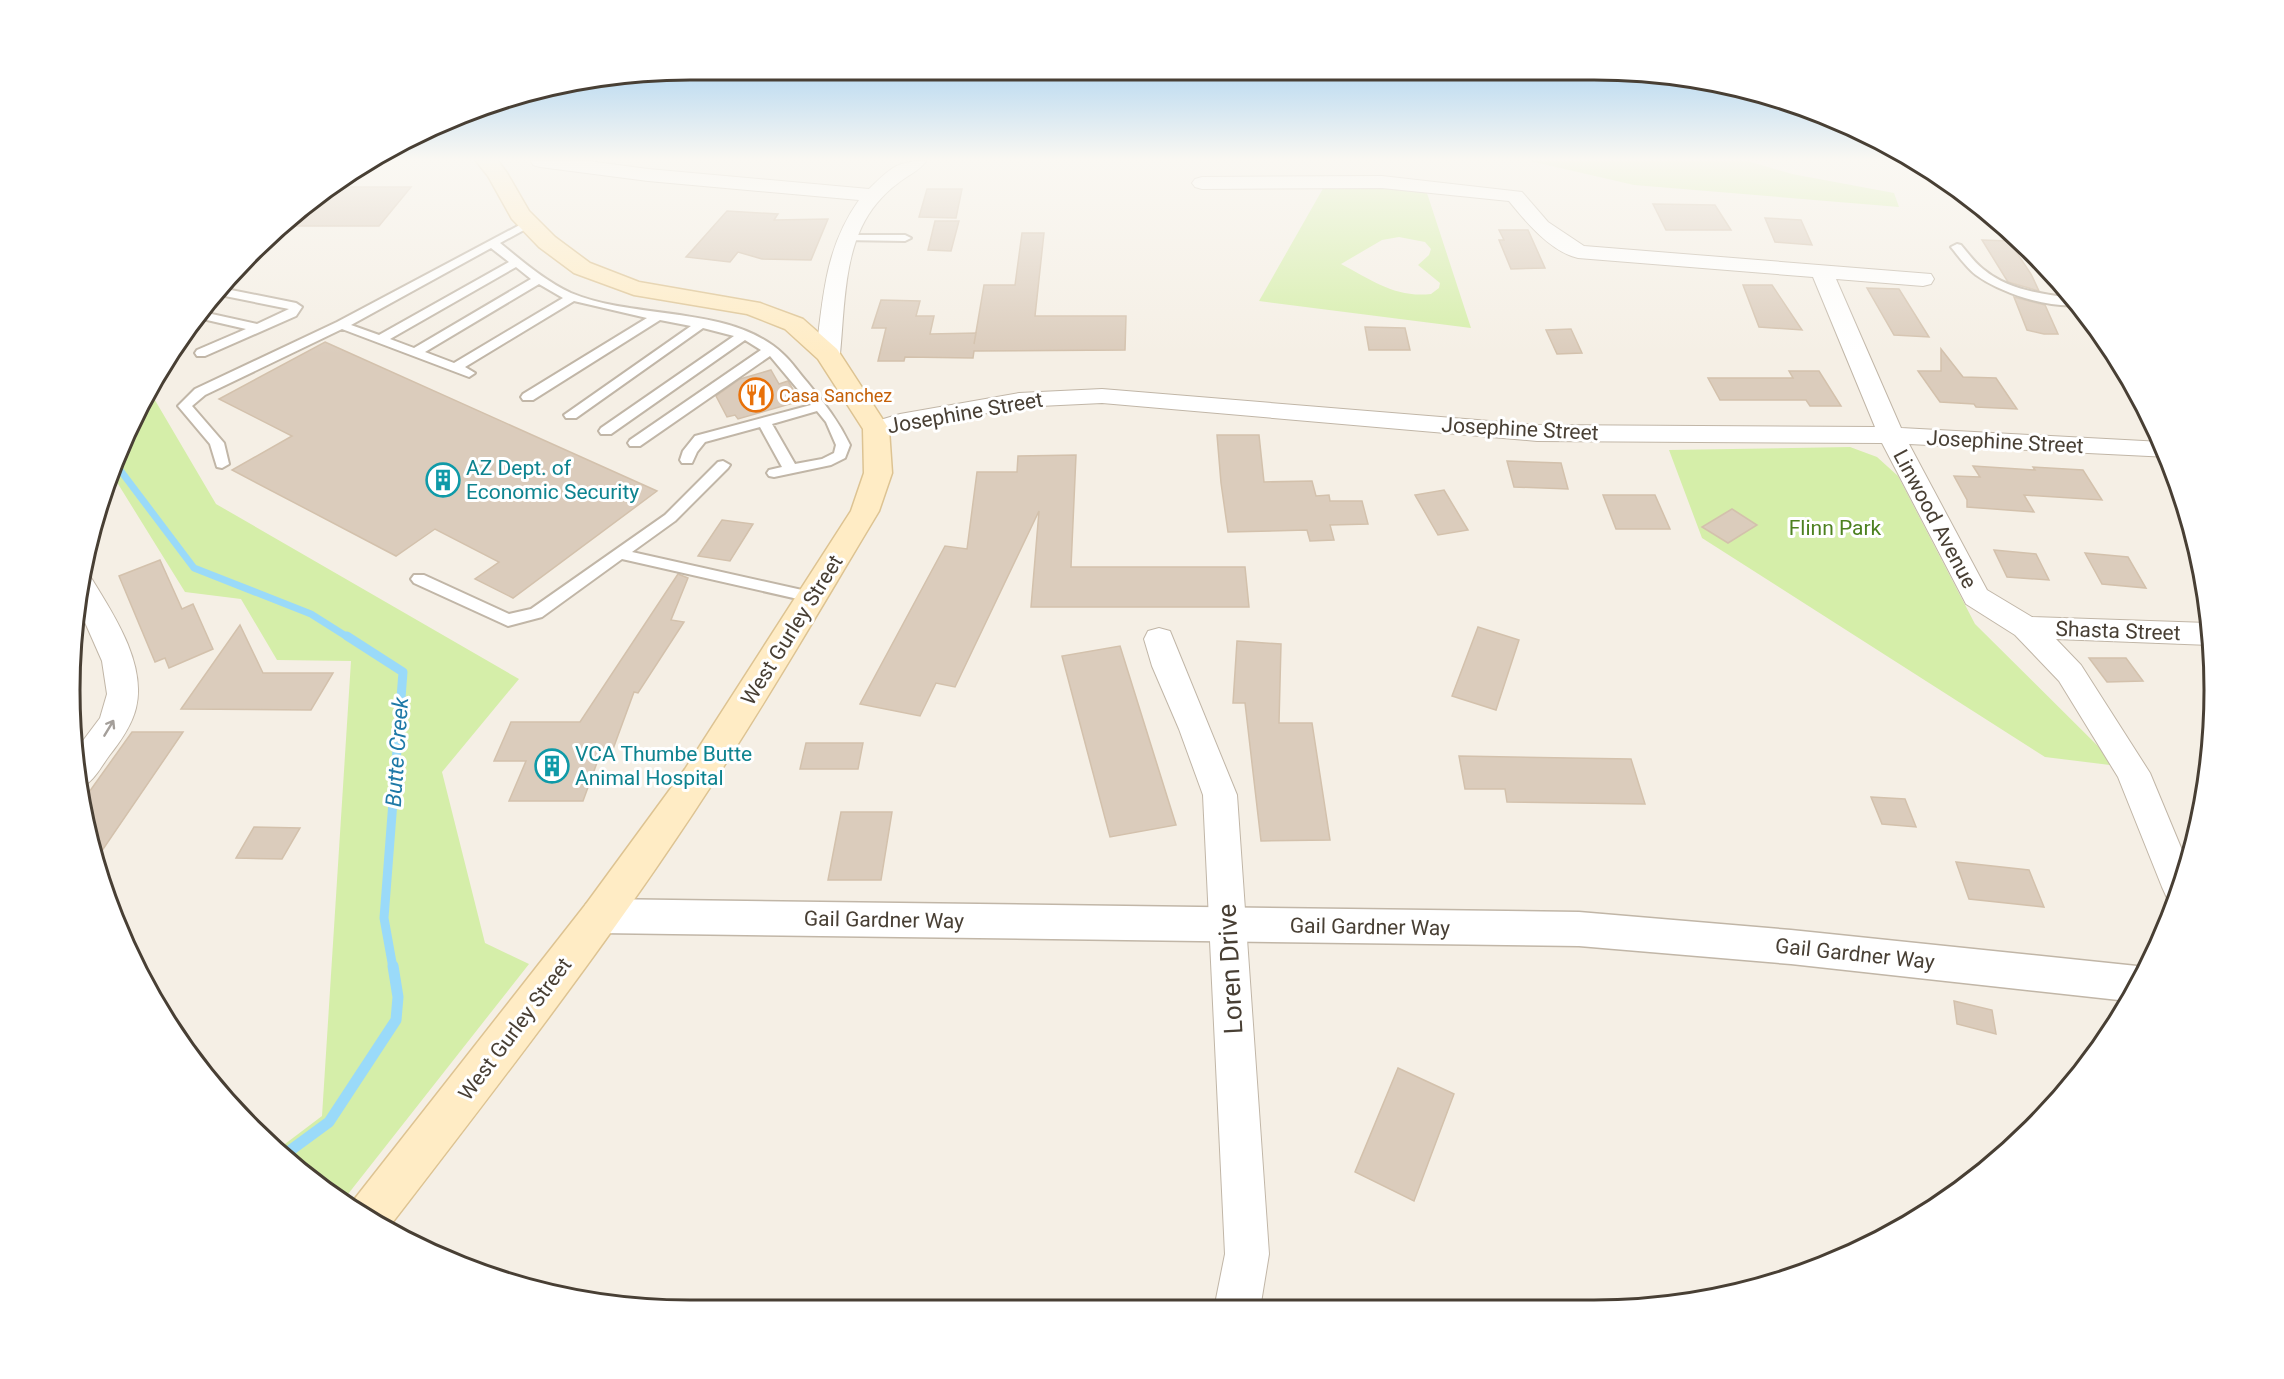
<svg xmlns="http://www.w3.org/2000/svg" width="2284" height="1379" viewBox="0 0 2284 1379" font-family="Roboto,sans-serif">
  <style>
    .green { fill: #d5eea9; fill-rule: evenodd }
    .lines { fill: none; stroke-linecap: round; stroke-linejoin: round }
    .stream-far2 { stroke: #9adaf9; stroke-width: 7 }
    .stream-far1 { stroke: #9adaf9; stroke-width: 9 }
    .stream { stroke: #9adaf9; stroke-width: 11 }
    .building { fill: #dbccbc; stroke: #d3c1ac; stroke-width: 1.5 }
    .service-casing { stroke: #c1b6a7; stroke-width: 4 }
    .minor-casing { stroke: #c1b6a7; stroke-width: 2 }
    .tertiary-casing { stroke: #c1b6a7; stroke-width: 3 }
    .secondary-casing { stroke: #ddc392; stroke-width: 3 }
    .service { fill: #fff; fill-rule: evenodd }
    .minor { fill: #fff; fill-rule: evenodd }
    .tertiary { fill: #fff; fill-rule: evenodd }
    .secondary { fill: #ffecc5; fill-rule: evenodd }
    .oneway { stroke: #a49f9a }
    .labels { text-anchor: middle; dominant-baseline: central; stroke-width: 6; stroke-linejoin: round; paint-order: stroke }
    .far-food-label { font-size: 18px; fill: #c56008; stroke: #fff; text-anchor: start }
    .street-label { font-size: 21px; fill: #483f34; stroke: #fff }
    .culture-label { font-size: 21px; fill: #0d838f; stroke: #fff; text-anchor: start }
    .park-label { font-size: 21px; fill: #4d8120; stroke: #fff }
    .water-label { font-size: 22px; font-style: italic; fill: #1e79a7; stroke: #fff }
    .near-street-label { font-size: 26px; fill: #483f34; stroke: #fff }
    .rim { fill: none; stroke: #483f34; stroke-width: 3 }
  </style>
  <rect width="100%" height="100%" fill="#f5efe5"/>
  <g class="green">
    <polygon points="1530,161 1747,161 1792,174 1894,193 1899,207 1634,185"/>
    <path d="M1325,185L1426,190L1471,328L1259,301ZM1399,237L1425,242L1431,249L1429,255L1418,265L1440,283L1439,288L1431,294C1395,298 1372,280 1341,264L1382,240Z"/>
    <polygon points="149,390 216,504 519,679 442,772 485,943 529,964 341,1203 277,1150 322,1116 351,661 277,660 241,599 185,592 110,471 133,415"/>
    <polygon points="1850,447 1877,457 1898,476 1975,624 2118,766 2045,757 1702,538 1669,450"/>
  </g>
  <g class="lines">
    <polyline class="stream-far2" points="114,462 194,568 311,614 349,638"/>
    <polyline class="stream-far1" points="347,636 403,672 384,918 393,968"/>
    <polyline class="stream" points="284,1155 329,1122 396,1020 398,997 393,966"/>
  </g>
  <g class="building">
    <polygon points="327,187 411,187 379,226 283,226 312,197"/>
    <polygon points="927,189 962,189 956,218 919,217"/>
    <polygon points="1653,204 1715,205 1731,230 1666,230"/>
    <polygon points="727,211 778,214 774,220 828,219 811,260 762,259 738,252 730,262 686,257"/>
    <polygon points="1765,218 1801,220 1812,245 1775,242"/>
    <polygon points="935,221 959,221 951,251 928,250"/>
    <polygon points="1499,230 1528,230 1545,268 1511,269 1499,240 1504,240"/>
    <polygon points="1022,233 1044,233 1035,316 1126,316 1125,350 974,351 973,358 905,357 904,361 878,361 886,328 872,328 881,300 920,301 916,316 934,316 930,334 976,333 974,344 984,285 1015,285"/>
    <polygon points="1982,240 2009,241 2031,274 2039,291 2008,282"/>
    <polygon points="1743,285 1772,285 1802,330 1759,327"/>
    <polygon points="1867,288 1899,289 1929,337 1894,335"/>
    <polygon points="2014,297 2045,305 2058,334 2044,334 2027,330"/>
    <polygon points="1365,327 1405,328 1410,350 1369,350"/>
    <polygon points="1571,329 1582,353 1557,354 1546,330"/>
    <polygon points="325,342 657,491 513,598 475,579 499,562 435,529 396,556 232,470 292,436 219,399"/>
    <polygon points="1941,349 1963,377 1996,378 2017,409 1976,407 1974,404 1940,402 1918,371 1941,371"/>
    <polygon points="771,370 779,384 788,381 800,401 738,419 735,415 727,417 716,396 740,379"/>
    <polygon points="1789,371 1819,371 1841,406 1810,406 1806,400 1720,400 1708,378 1793,378"/>
    <polygon points="1217,435 1259,435 1264,482 1312,481 1316,496 1329,495 1330,501 1362,501 1368,524 1330,525 1334,540 1310,541 1307,530 1228,532 1221,483"/>
    <polygon points="1076,455 1071,567 1245,567 1249,607 1031,607 1039,511 955,687 936,683 920,716 860,704 945,546 967,549 977,472 1017,472 1018,456"/>
    <polygon points="1507,461 1561,463 1568,489 1514,487"/>
    <polygon points="1973,466 2035,470 2033,467 2083,470 2102,500 2024,495 2034,512 1967,507 1967,500 1954,476 1980,477"/>
    <polygon points="1444,490 1468,530 1438,535 1415,495"/>
    <polygon points="1603,495 1655,495 1670,529 1616,529"/>
    <polygon points="1732,509 1757,525 1728,543 1702,527"/>
    <polygon points="722,520 753,524 730,561 698,556"/>
    <polygon points="1994,550 2036,554 2049,580 2007,577"/>
    <polygon points="2085,553 2128,557 2146,588 2102,584"/>
    <polygon points="160,560 182,609 193,604 213,649 169,668 165,658 155,662 119,576"/>
    <polygon points="678,574 688,578 671,620 684,622 638,693 634,692 613,749 602,749 583,801 509,801 526,761 494,761 511,722 580,722"/>
    <polygon points="240,625 263,673 333,673 311,710 181,709"/>
    <polygon points="1478,627 1519,640 1496,710 1452,696"/>
    <polygon points="1237,641 1281,644 1279,723 1312,723 1330,840 1261,841 1245,703 1233,703"/>
    <polygon points="1120,646 1176,825 1110,837 1062,656"/>
    <polygon points="2089,658 2126,658 2143,681 2107,682"/>
    <polygon points="132,732 183,732 95,861 82,802"/>
    <polygon points="806,743 863,743 858,769 800,769"/>
    <polygon points="1459,756 1631,759 1645,804 1507,802 1505,789 1465,789"/>
    <polygon points="1871,797 1905,799 1916,827 1882,824"/>
    <polygon points="841,812 892,812 881,880 828,880"/>
    <polygon points="254,827 300,828 282,859 236,858"/>
    <polygon points="1956,862 2029,870 2044,907 1969,899"/>
    <polygon points="1954,1001 1992,1010 1996,1034 1957,1024"/>
    <polygon points="1398,1068 1454,1094 1414,1201 1355,1172"/>
  </g>
  <g class="lines">
    <defs>
      <g id="service">
        <path d="M529,220L533,221V225L500,243C522,261 545,281 571,293C634,320 732,305 783,354C792,362 799,373 807,382C824,403 838,420 850,445L845,458L831,465L774,477L769,476L767,473L769,470L782,467L760,427L705,442L697,452L692,463H682L680,460L683,451L695,436L811,405L770,356L640,446H630L628,443L630,440L761,350L745,340L611,434H601L599,431L601,428L734,336L703,328L576,418H566L564,415L691,326L660,320L533,400H523L521,397L523,394L647,318L574,301L465,367L475,373L469,377L342,329L205,395L192,406L224,443L229,464L222,468L217,467L210,444L178,406L195,389L337,322ZM491,248L509,262L379,335L351,325ZM516,267L531,279L414,348L390,339ZM539,284L563,298L454,363L425,352ZM817,411L826,422L836,445L834,453L822,459L795,464L772,424Z"/>
        <polygon points="847,235 905,235 911,238 905,241 843,240 841,238"/>
        <path d="M1957,244L1961,245C1968,253 1975,263 1983,269C2008,290 2041,294 2072,298L2078,305C2047,308 2001,293 1976,275C1967,268 1958,256 1951,247Z"/>
        <polygon points="221,288 296,303 302,307 296,316 205,356 197,356 195,353 197,350 246,329 194,317 198,311 257,324 289,309 215,294"/>
        <polygon points="723,461 730,465 728,468 675,521 632,552 811,592 816,593 819,597 816,601 811,602 622,559 542,617 508,626 414,583 411,579 414,575 424,575 509,614 531,609 665,515 718,462"/>
      </g>
      <g id="minor">
        <path d="M531,161H588L648,169L869,189C891,168 896,161 926,161C920,171 906,176 897,184C890,189 883,196 877,203C843,243 845,305 840,354L836,359L828,361L820,359L816,354C823,297 825,248 859,200L648,181L540,167L533,165Z"/>
        <path d="M1382,176L1522,192L1548,222L1584,246L1931,274L1934,279L1931,284L1923,286L1836,279L1901,428L2162,442L2169,457L1909,444L1987,590L2032,617L2208,623L2210,645L2056,639L2081,665L2150,773L2187,862L2176,901L2167,898L2162,887L2118,777L2059,681L2015,635L1966,604L1882,443L1537,441L1102,403L1019,407L904,429L876,437L867,434L863,429L867,424L900,414L1019,393L1102,389L1537,425L1875,427L1813,277L1578,258C1551,252 1526,222 1509,201L1382,188L1202,189L1195,187L1192,183L1195,179L1202,177Z"/>
        <path d="M82,574L90,576C112,612 147,663 136,708C132,725 120,742 109,756C100,768 93,784 78,788L73,754L100,718L107,694L102,661L76,602Z"/>
        <polygon points="1159,628 1170,631 1237,795 1269,1254 1260,1309 1214,1309 1225,1254 1203,795 1179,729 1152,666 1144,639 1148,631"/>
      </g>
      <polygon id="tertiary" points="600,899 1579,912 1791,930 2137,966 2145,969 2128,1001 1791,964 1579,946 600,933 586,928 581,916 586,904"/>
      <path id="secondary" d="M476,161H498L507,173L529,211L555,237L590,263L639,282L760,303L803,319L837,349L889,429L892,473L879,511C823,604 769,698 709,789C611,940 499,1084 389,1227L350,1208L353,1201L586,904L685,769L851,511L864,473L863,429L818,359L785,329L747,314L634,295L574,273L539,247L512,219L488,176Z"/>
    </defs>
    <use href="#service" class="service-casing"/>
    <use href="#minor" class="minor-casing"/>
    <use href="#tertiary" class="tertiary-casing"/>
    <use href="#secondary" class="secondary-casing"/>
    <use href="#service" class="service"/>
    <use href="#minor" class="minor"/>
    <use href="#tertiary" class="tertiary"/>
    <use href="#secondary" class="secondary"/>
  </g>
  <defs><path id="oneway-shaft" d="M-6 0H5M1.5-3L5.5 0L1.5 3" fill="none" stroke-width="1.6" stroke-linecap="round" stroke-linejoin="round" transform="scale(1.5)"/></defs>
  <use class="oneway" href="#oneway-shaft" transform="translate(109 728) rotate(-59)"/>
  <linearGradient id="sky" x2="0" y2="1"><stop stop-color="#89c3ef"/><stop offset="0.45" stop-color="#faf8f3"/><stop offset="1" stop-color="#faf8f3" stop-opacity="0"/></linearGradient>
  <rect width="2284" height="354" fill="url(#sky)"/>
  <defs>
    <symbol id="restaurant-ring" viewBox="-11 -11 22 22"><circle r="9.5" fill="#fff" stroke="#e8710a" stroke-width="1.5"/><path d="M-5-6h1v4h1v-4h1v4h1v-4h1v5L-1.5 .5V6h-2V.5L-5-1ZM5-6V6H3V1.5H1.5Q1.5-4 5-6Z" fill="#e8710a"/></symbol>
    <symbol id="building-ring" viewBox="-11 -11 22 22"><circle r="9.5" fill="#fff" stroke="#0f9aa8" stroke-width="1.5"/><path d="M-4-6H4V6H1V3H-1V6H-4ZM-2.5-4.3h1.7v1.8h-1.7ZM.8-4.3h1.7v1.8H.8ZM-2.5-1h1.7V.8h-1.7ZM.8-1h1.7V.8H.8Z" fill="#0f9aa8"/></symbol>
  </defs>
  <g fill-rule="evenodd">
    <use href="#restaurant-ring" x="737" y="376" width="38" height="38"/>
    <use href="#building-ring" x="424" y="461" width="38" height="38"/>
    <use href="#building-ring" x="533" y="747" width="38" height="38"/>
  </g>
  <g class="labels">
    <g class="far-food-label">
      <text x="779" y="395">Casa Sanchez</text>
    </g>
    <g class="street-label">
      <text transform="translate(965 413) rotate(-10)">Josephine Street</text>
      <text transform="translate(1520 429) rotate(3)">Josephine Street</text>
      <text transform="translate(2005 442) rotate(3)">Josephine Street</text>
      <text transform="translate(1935 519) rotate(62)">Linwood Avenue</text>
      <text transform="translate(792 630) rotate(-58)">West Gurley Street</text>
      <text transform="translate(2118 631) rotate(2)">Shasta Street</text>
      <text transform="translate(884 920) rotate(1)">Gail Gardner Way</text>
      <text transform="translate(1370 927) rotate(1)">Gail Gardner Way</text>
      <text transform="translate(1855 954) rotate(6)">Gail Gardner Way</text>
      <text transform="translate(515 1029) rotate(-53)">West Gurley Street</text>
    </g>
    <g class="culture-label">
      <text x="466" y="468">AZ Dept. of<tspan x="466" dy="24">Economic Security</tspan></text>
      <text x="575" y="754">VCA Thumbe Butte<tspan x="575" dy="24">Animal Hospital</tspan></text>
    </g>
    <g class="park-label">
      <text x="1835" y="528">Flinn Park</text>
    </g>
    <g class="water-label">
      <text transform="translate(397 752) rotate(-86)">Butte Creek</text>
    </g>
    <g class="near-street-label">
      <text transform="translate(1230 969) rotate(-93)">Loren Drive</text>
    </g>
  </g>
  <path d="M0 0H2284V1379H0ZM690 80H1594A610 610 0 0 1 2204 690V690A610 610 0 0 1 1594 1300H690A610 610 0 0 1 80 690V690A610 610 0 0 1 690 80Z" fill="#fff" fill-rule="evenodd"/>
  <path class="rim" d="M690 80H1594A610 610 0 0 1 2204 690V690A610 610 0 0 1 1594 1300H690A610 610 0 0 1 80 690V690A610 610 0 0 1 690 80Z"/>
</svg>
